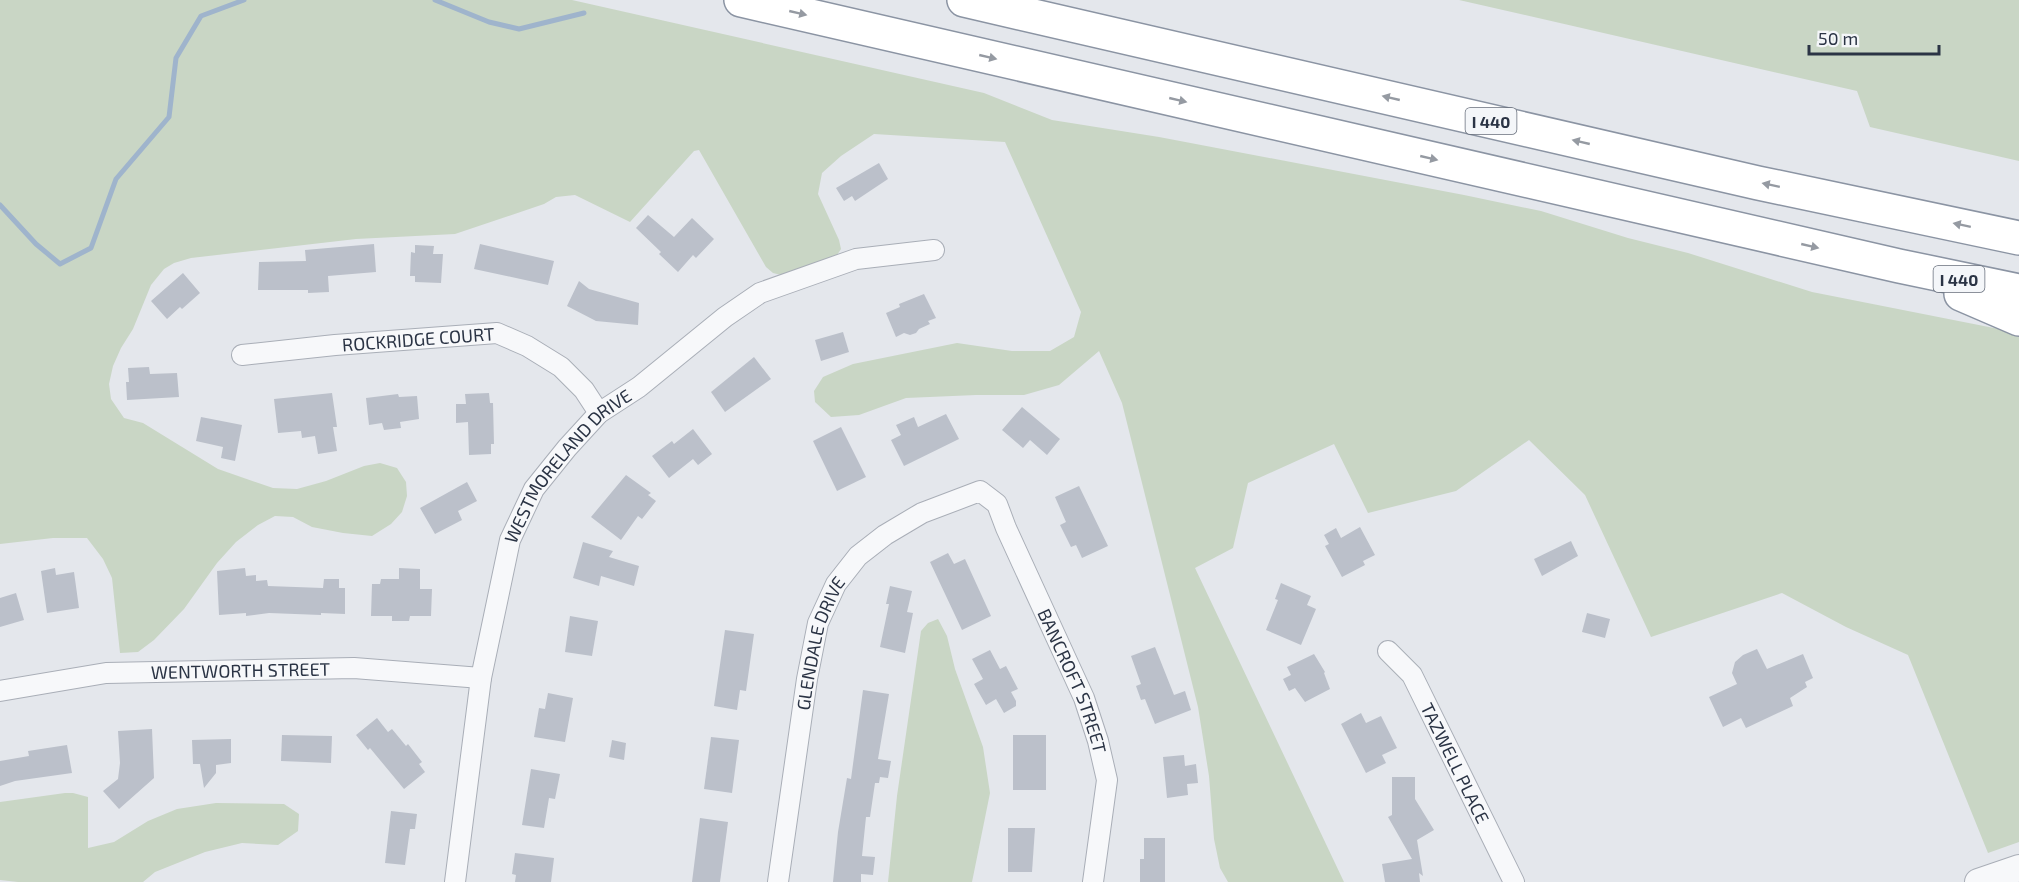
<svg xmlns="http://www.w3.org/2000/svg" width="2019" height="882" viewBox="0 0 2019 882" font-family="'Exo 2',sans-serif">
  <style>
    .green { fill: #c9d6c5 }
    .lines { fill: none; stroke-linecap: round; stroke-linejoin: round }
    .stream { stroke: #9fb4cc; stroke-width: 5 }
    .building { fill: #bbc0ca }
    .minor-casing { stroke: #a9aeb7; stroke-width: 22 }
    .tertiary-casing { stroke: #a9aeb7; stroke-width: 28 }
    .motorway-casing { stroke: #8b94a3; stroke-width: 36 }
    .minor { stroke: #f7f8fa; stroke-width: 20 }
    .tertiary { stroke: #f7f8fa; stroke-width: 26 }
    .motorway { stroke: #fff; stroke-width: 33 }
    .oneway { fill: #959aa2 }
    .labels { text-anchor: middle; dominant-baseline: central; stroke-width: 4.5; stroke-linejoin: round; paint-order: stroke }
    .shield { fill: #f4f6f9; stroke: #676e7b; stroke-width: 1.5 }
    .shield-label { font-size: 16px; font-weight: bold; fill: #2b3445 }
    .street-label { font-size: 18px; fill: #2b3445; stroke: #f4f6f9 }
  </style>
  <rect width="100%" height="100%" fill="#e4e7ec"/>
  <g class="green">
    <polygon points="0,0 572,0 984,93 1052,120 1159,137 1464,195 1541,211 1628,238 1688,253 1812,292 2004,330 2019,337 2019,842 1988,853 1908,655 1846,627 1782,593 1651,637 1585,495 1529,440 1456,491 1368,513 1334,444 1248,483 1233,548 1195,568 1344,882 1228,882 1220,868 1214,839 1209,776 1198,707 1122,403 1099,351 1059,385 1024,395 976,395 906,398 859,415 831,417 815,402 814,391 823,377 853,364 957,343 1012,351 1050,351 1074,337 1081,312 1005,142 874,134 841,156 822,173 818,194 839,240 841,249 837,255 781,275 773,273 766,267 699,150 694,151 630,222 575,195 556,197 544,204 455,234 356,239 191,258 174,263 164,269 151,285 133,329 121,348 113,366 109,384 111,399 124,418 143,423 218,469 273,488 297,489 326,481 364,466 380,463 397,468 406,482 407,496 402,512 391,524 372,536 343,533 312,527 293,517 275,516 258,525 236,542 217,563 184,609 154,640 138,652 120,653 112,578 103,559 87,538 53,538 0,544"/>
    <polygon points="1459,0 2019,0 2019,161 1870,127 1857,91"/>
    <polygon points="938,619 947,636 955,669 983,747 990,793 972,882 888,882 897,796 921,631 928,623"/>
    <polygon points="65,793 73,793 88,797 88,848 114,842 148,821 177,809 216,803 284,804 299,814 298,831 278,845 242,843 205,852 155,872 143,882 18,882 0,880 0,802"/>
  </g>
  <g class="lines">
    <g class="stream">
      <polyline points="435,0 489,22 519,29 584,13"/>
      <polyline points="0,205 36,244 60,264 91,248 116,179 169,117 176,58 201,16 244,0"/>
    </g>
  </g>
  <g class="building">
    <polygon points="879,163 888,179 855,201 852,196 844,201 836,188"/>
    <polygon points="648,215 674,237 692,218 714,239 696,258 693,255 678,272 659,254 661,252 636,228"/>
    <polygon points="374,244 376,272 328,276 329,292 308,293 308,290 258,290 259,262 306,261 305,250"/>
    <polygon points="480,244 554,261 548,285 474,269"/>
    <polygon points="415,245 434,246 433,254 443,254 441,283 415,282 415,276 410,276 411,252 415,253"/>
    <polygon points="183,273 200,293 182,309 180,307 167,319 151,301"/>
    <polygon points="579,281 589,289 639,303 638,325 596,321 567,306"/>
    <polygon points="924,294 936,318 928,321 930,324 919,329 916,333 910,335 904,333 896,337 886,313 900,307 899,304"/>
    <polygon points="843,332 849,352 821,361 815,340"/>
    <polygon points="754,357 771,379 725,412 711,392"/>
    <polygon points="149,367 150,374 177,373 179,397 127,400 126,382 129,382 128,368"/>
    <polygon points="332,393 337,427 333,427 337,451 318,454 315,436 302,438 301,431 278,433 274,399"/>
    <polygon points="489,393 490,403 493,403 494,444 491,444 491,454 469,455 468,422 456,423 456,404 466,404 465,394"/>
    <polygon points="398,394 399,397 417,396 419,419 400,422 401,428 384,430 382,423 369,425 366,398"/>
    <polygon points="1022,407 1060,439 1047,455 1030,440 1023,448 1002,430"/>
    <polygon points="946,414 959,439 904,466 891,440 901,435 896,425 914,417 918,427"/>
    <polygon points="201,417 242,425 235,461 221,458 223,447 196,441"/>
    <polygon points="841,427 866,477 837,491 813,441"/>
    <polygon points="693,429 712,454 698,465 693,459 669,478 652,456 672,441 674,444"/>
    <polygon points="626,475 651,493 648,495 656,501 642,519 638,516 621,540 591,517"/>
    <polygon points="467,482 477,501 458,511 462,520 435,534 420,508"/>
    <polygon points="1079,486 1108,546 1082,558 1076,545 1071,547 1060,525 1066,522 1055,497"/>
    <polygon points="1360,527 1375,555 1363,561 1365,565 1342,577 1325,546 1329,544 1324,535 1336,528 1341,538"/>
    <polygon points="1571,541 1578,556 1542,576 1534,559"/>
    <polygon points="583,542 613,551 609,557 639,566 634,586 601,576 599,586 573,578"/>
    <polygon points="948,553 954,564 965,559 991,616 962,630 930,562"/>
    <polygon points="55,568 56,575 74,572 79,608 47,613 41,571"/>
    <polygon points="245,568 246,576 256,575 256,581 267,580 268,586 323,588 324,579 339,579 339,588 345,588 345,614 321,613 321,615 269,613 246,616 246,613 219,615 217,571"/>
    <polygon points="399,568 420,569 420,589 432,589 431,616 410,616 409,621 392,621 392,616 371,616 372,584 380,584 381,579 399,579"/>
    <polygon points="1281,583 1311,596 1307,605 1316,609 1301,645 1266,630 1278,600 1275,599"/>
    <polygon points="890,586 912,591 907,612 913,613 905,653 880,647 889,604 886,604"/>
    <polygon points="16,593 24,620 0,627 0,598"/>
    <polygon points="1587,613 1610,619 1605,638 1582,632"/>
    <polygon points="570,616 598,621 592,656 565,652"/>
    <polygon points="725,630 754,634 746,691 740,690 737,710 714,706"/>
    <polygon points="1155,647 1174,695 1185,691 1191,710 1155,724 1145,699 1141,700 1136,686 1141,684 1131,656"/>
    <polygon points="1757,649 1767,669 1803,654 1813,678 1805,682 1807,687 1790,698 1793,706 1746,728 1741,718 1723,727 1709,697 1737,684 1732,673 1735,662 1743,655"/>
    <polygon points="990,650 1000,669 1006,666 1018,689 1011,692 1016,701 1016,706 1004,713 996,699 986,705 974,684 983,679 972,659"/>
    <polygon points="1314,654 1325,672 1324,673 1330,689 1305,702 1295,688 1289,691 1283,679 1291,675 1287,667"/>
    <polygon points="863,690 889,694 878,759 891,761 888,778 880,777 879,783 875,783 870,817 866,817 862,856 875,857 873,875 861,874 861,882 833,882 838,832 847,778 851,779"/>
    <polygon points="548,693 573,698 565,742 534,737 539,708 545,709"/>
    <polygon points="1361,713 1366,723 1381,716 1397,748 1382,755 1386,763 1366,773 1341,724"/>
    <polygon points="377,718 388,732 392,729 406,746 408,744 422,762 419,764 425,772 404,789 370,748 368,750 356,735"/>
    <polygon points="152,729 154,778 119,809 103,791 118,779 120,763 118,731"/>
    <polygon points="282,735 332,736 331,763 281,761"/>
    <rect x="1013" y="735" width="33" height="55"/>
    <polygon points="711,737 739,740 732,793 704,789"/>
    <polygon points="231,739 231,763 216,765 216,773 204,788 200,764 193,764 192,740"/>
    <polygon points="612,740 626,743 624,760 609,757"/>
    <polygon points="67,745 72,773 15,781 0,786 0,761 29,756 28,751"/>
    <polygon points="1184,755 1185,766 1196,764 1198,783 1187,784 1188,795 1167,798 1163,757"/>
    <polygon points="531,769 560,774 555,799 549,798 544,828 522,825"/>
    <polygon points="1392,777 1415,777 1415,799 1434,830 1417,840 1423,876 1419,873 1420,882 1385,882 1382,864 1412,859 1388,817 1392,815"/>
    <polygon points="391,811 417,814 415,829 410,829 405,865 385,863"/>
    <polygon points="700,818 728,822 720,882 692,882"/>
    <polygon points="1008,828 1035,828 1032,872 1008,872"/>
    <polygon points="1144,838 1165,838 1165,882 1140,882 1140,859 1144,859"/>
    <polygon points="515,853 554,858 551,882 515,882 516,875 512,874"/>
  </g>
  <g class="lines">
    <defs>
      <g id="minor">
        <path id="s1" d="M242,355L335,345L497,333L527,346L561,367L584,390L599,413"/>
        <path id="s2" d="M1388,651L1412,675L1514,882"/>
        <path id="s3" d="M0,691L106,673L354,668L481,678"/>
        <path id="s4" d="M455,882L481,678L510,540L534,489L567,448L599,413L639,387L725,317L760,293L856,259L934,250"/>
        <path id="s5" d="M778,882L807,679L818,623L836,584L858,556L885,535L922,513L980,491L997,504L1006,528L1084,698L1098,741L1107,780L1093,882"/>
      </g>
      <polyline id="tertiary" points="1978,882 2019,868"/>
      <g id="motorway">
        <polyline points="741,0 1899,266 2019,291"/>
        <polyline points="964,0 1758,183 2019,238"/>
        <polyline points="1961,294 2019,319"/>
      </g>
    </defs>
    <use href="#minor" class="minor-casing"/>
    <use href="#tertiary" class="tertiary-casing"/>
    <use href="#motorway" class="motorway-casing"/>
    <use href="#minor" class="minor"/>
    <use href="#tertiary" class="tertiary"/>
    <use href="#motorway" class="motorway"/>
  </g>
  <defs><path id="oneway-solid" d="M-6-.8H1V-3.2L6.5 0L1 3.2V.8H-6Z" transform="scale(1.5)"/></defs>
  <g class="oneway">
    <use href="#oneway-solid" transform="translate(798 13) rotate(13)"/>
    <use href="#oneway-solid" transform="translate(988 57) rotate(13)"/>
    <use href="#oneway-solid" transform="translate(1391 98) rotate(-167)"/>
    <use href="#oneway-solid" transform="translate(1178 100) rotate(13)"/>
    <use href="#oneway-solid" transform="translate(1581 142) rotate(-167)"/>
    <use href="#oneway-solid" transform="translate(1429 158) rotate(13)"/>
    <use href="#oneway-solid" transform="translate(1771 185) rotate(-168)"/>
    <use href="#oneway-solid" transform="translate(1962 225) rotate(-168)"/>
    <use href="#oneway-solid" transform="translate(1810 246) rotate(13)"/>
  </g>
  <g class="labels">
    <g class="shield">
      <rect x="1465.5" y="108" width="51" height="26" rx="4.5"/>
      <rect x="1933.5" y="266" width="51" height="26" rx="4.5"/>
    </g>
    <g class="shield-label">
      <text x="1491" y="121">I 440</text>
      <text x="1959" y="279">I 440</text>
    </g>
    <g class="street-label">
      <text stroke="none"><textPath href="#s1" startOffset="177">ROCKRIDGE COURT</textPath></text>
      <text stroke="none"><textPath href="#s4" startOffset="442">WESTMORELAND DRIVE</textPath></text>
      <text stroke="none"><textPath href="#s5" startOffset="243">GLENDALE DRIVE</textPath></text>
      <text stroke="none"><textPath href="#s3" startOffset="242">WENTWORTH STREET</textPath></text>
      <text stroke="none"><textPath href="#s5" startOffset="694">BANCROFT STREET</textPath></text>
      <text stroke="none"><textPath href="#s2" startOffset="132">TAZWELL PLACE</textPath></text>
    </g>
  </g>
  <path d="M1809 45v9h130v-9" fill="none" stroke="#2b3445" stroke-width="3"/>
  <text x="1818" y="45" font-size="18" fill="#2b3445" stroke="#f4f6f9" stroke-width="4.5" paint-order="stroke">50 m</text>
</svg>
